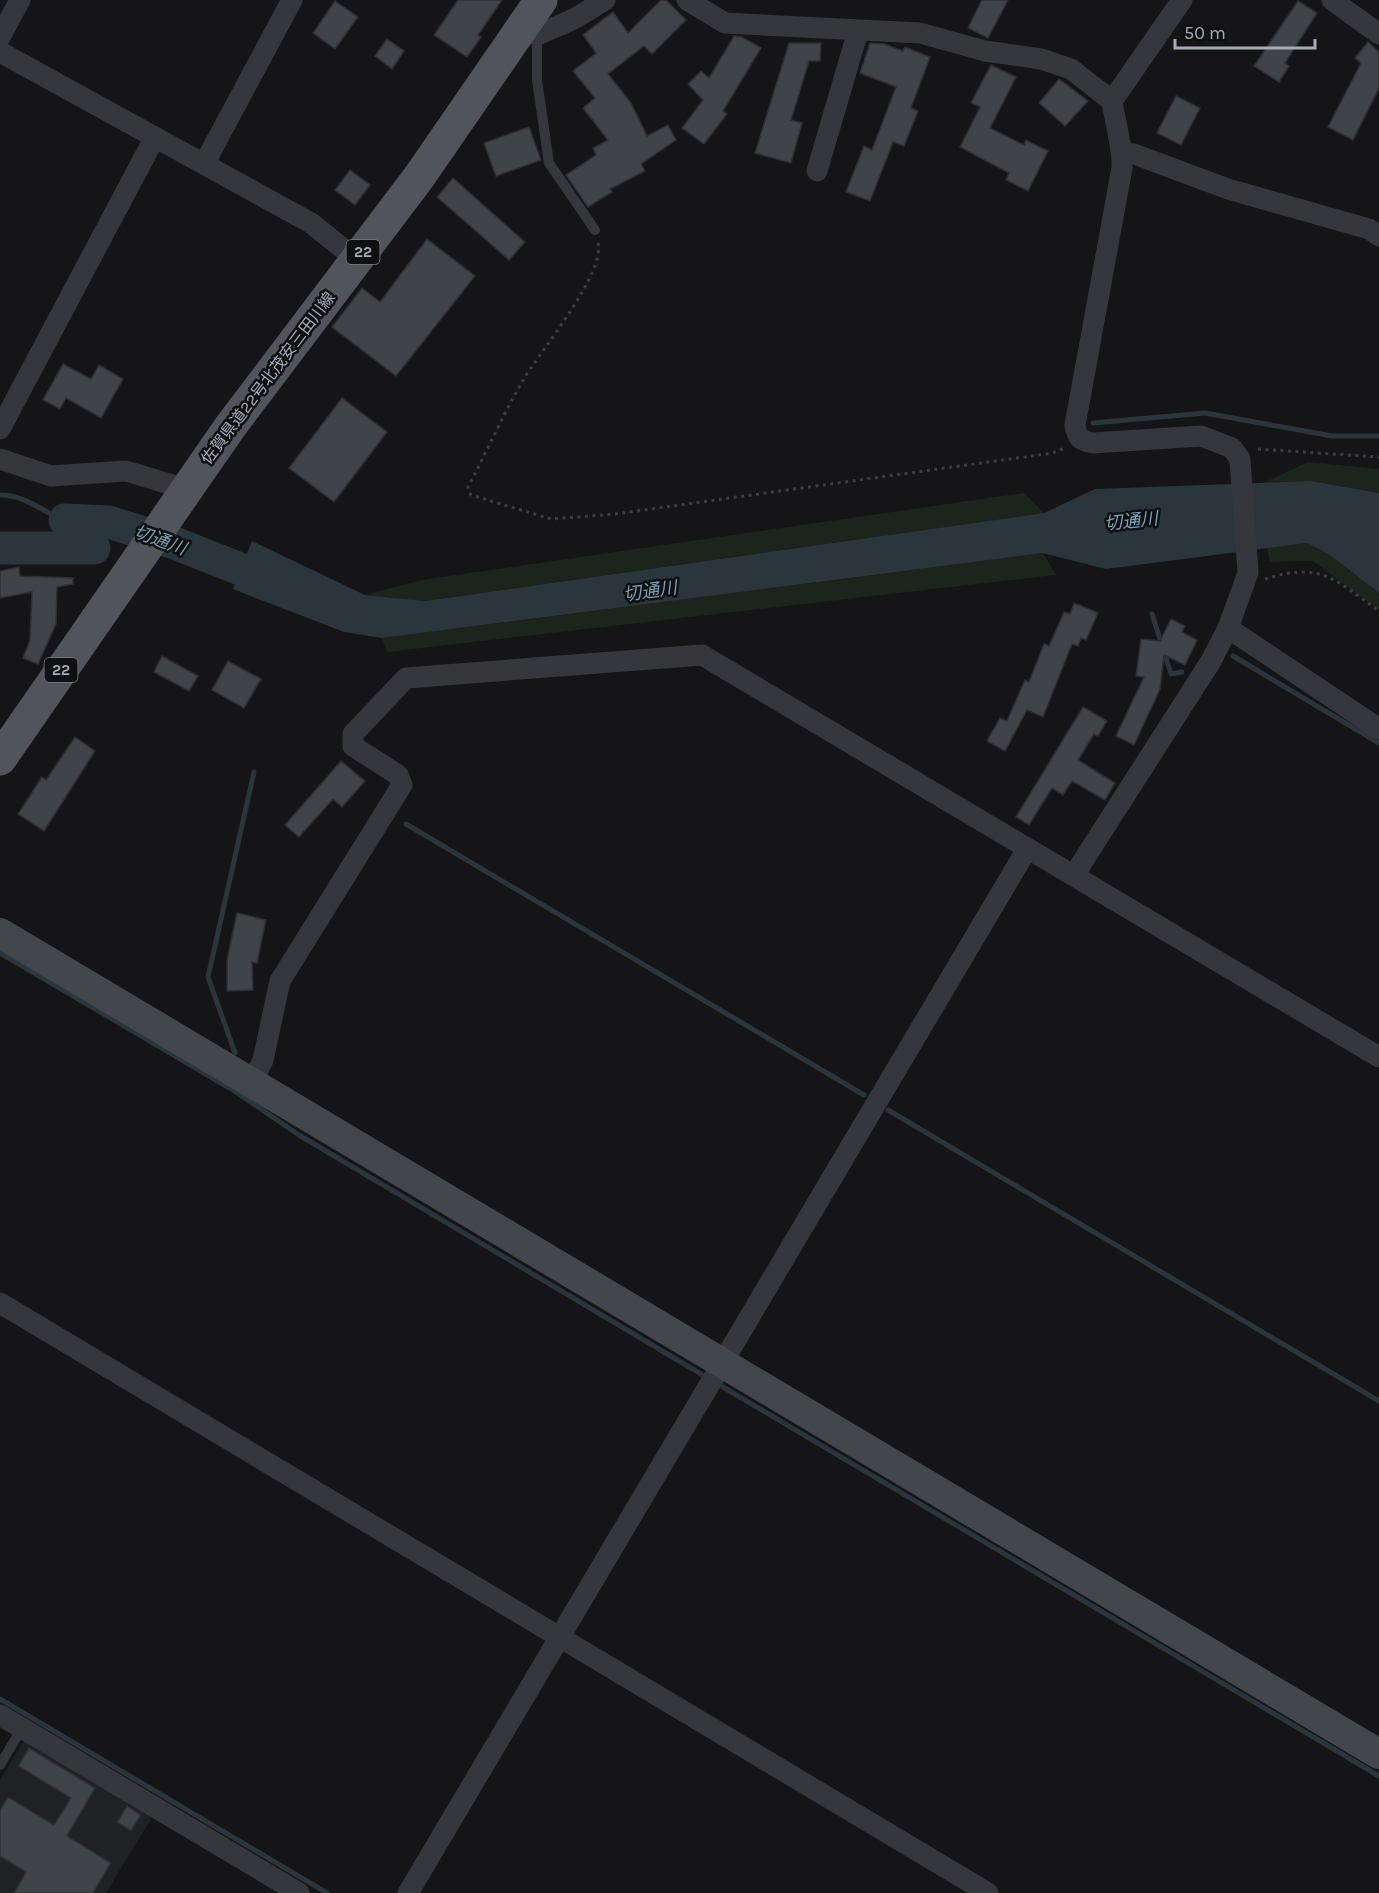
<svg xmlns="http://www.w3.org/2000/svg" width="1379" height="1893" viewBox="0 0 1379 1893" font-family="Karla,'Noto Sans JP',sans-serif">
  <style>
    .built { fill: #202124 }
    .green { fill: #1c251c }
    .water { fill: #2a363b }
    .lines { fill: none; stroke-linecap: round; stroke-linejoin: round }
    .stream { stroke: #2a363b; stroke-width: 5 }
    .river { stroke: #2a363b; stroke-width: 33 }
    .building { fill: #404347; stroke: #2e2f33; stroke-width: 1.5 }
    .path { stroke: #3b3f43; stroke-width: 3; stroke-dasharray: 3 4.5; stroke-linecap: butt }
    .lane { stroke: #35373c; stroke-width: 10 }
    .street { stroke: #35373c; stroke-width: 21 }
    .secondary { stroke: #43474c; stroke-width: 30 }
    .primary { stroke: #51555b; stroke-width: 33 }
    .labels { text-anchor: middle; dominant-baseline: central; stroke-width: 5; stroke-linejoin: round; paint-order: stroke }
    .shield { fill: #101012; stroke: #787f86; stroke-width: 1.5 }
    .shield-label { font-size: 15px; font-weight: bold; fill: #a5aeb8 }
    .street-label { font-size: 16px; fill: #a5aeb8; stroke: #101012 }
    .water-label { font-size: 18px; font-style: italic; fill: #7aa2b5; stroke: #101012 }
  </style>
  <rect width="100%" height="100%" fill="#151517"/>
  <polygon class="built" points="24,1740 152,1817 106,1893 0,1893 0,1780"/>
  <g class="green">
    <polygon points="1308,462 1379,469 1379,493 1311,481 1263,483"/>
    <polygon points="1024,493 1044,513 425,601 365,595 421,580"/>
    <polygon points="1307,543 1330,555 1379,593 1379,610 1313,561 1270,562 1267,548"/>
    <polygon points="1043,553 1056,575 387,652 382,638"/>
  </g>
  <polygon class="water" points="1311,481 1379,493 1379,593 1330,555 1307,543 1106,569 1043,553 382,638 344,632 233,589 252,541 365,595 425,601 1044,513 1095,489"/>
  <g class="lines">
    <g class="stream">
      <polyline points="1093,423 1205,413 1332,436 1379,436"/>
      <path d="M0,495C26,495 42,512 65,520"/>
      <polyline points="1152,614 1171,674 1182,672"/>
      <polyline points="1233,656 1379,743"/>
      <polyline points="406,824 864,1095"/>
      <polyline points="0,953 233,1090 299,1135 701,1374"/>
      <polyline points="235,1053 208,977 254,772"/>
      <polyline points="888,1110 1379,1401"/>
      <polyline points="723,1387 1379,1776"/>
      <polyline points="0,1699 327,1893"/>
    </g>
    <polyline class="river" points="0,548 94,548 65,520 109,522 172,542 283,586"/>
  </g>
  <g class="building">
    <polygon points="458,0 502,0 478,35 481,37 467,57 434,35"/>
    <polygon points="661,0 666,0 686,20 652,54 644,46 608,74 631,103 647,136 668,125 676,140 641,164 645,171 610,189 612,192 588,207 566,175 596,155 593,148 608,140 583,108 595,98 573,71 596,53 583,35 613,12 628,33"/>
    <polygon points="982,0 1008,0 988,38 968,28"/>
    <polygon points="335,1 358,17 335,49 313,33"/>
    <polygon points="1298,1 1317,13 1285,63 1289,66 1279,82 1254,66"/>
    <polygon points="734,36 742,37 761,48 723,111 727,114 704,144 682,128 703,100 688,84 701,71 709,78"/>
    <polygon points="387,39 404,51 392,69 375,56"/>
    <polygon points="1368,42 1379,52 1379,88 1353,140 1328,127 1361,63 1355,58"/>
    <polygon points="789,43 821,43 820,61 809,61 791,120 802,123 791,163 755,153"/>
    <polygon points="870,43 884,44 903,51 905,47 930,57 911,108 918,111 904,146 893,142 870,201 846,192 864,146 872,150 896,87 860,73"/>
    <polygon points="991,65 1016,77 990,128 1024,145 1026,140 1048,151 1028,191 1006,180 1009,173 960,147 980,107 971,103"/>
    <polygon points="1059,79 1088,101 1065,126 1039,103"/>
    <polygon points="1176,96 1200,108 1181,145 1157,133"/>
    <polygon points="529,127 541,160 496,176 484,143"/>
    <polygon points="350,170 370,185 355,205 335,190"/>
    <polygon points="453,178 525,242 509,260 437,197"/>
    <polygon points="427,239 475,276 396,376 332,327 362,288 380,302"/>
    <polygon points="63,364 91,379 99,365 123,379 101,418 66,398 60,409 43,400"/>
    <polygon points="342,398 387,432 334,502 289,468"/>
    <polygon points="19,567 20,576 73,578 73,584 57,587 56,624 38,664 23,658 30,640 32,592 0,598 0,571"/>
    <polygon points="1074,603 1098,613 1086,640 1081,638 1078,646 1072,644 1043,717 1027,710 1005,751 987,741 1000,718 1007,721 1025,680 1029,682 1044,644 1049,646 1064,612 1070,614"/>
    <polygon points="1171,619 1185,626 1182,632 1197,640 1185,665 1164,655 1160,689 1134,745 1116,736 1144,677 1136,676 1141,639 1160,641"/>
    <polygon points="162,656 198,676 189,691 154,672"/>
    <polygon points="228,661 261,679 244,708 212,690"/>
    <polygon points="1083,707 1107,721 1098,736 1094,734 1078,760 1115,783 1105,800 1072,781 1063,795 1052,788 1029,825 1016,817"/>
    <polygon points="75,737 95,751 44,831 18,814 42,777 46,780"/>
    <polygon points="341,761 365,781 342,807 333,799 299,837 285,825"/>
    <polygon points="237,913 266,920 257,963 252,962 253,990 227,991 227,960"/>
    <polygon points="29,1748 95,1788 67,1836 111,1863 93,1893 14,1893 26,1872 0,1856 0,1810 8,1797 54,1825 71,1798 18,1766"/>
    <polygon points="127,1806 141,1815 131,1831 117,1822"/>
  </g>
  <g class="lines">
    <g class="path">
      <path d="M598,243C606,272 542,349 525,377C504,412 487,451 468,487L471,495L551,519L615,514L1053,453L1064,448"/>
      <polyline points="1258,449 1379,457"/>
      <path d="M1265,579C1322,561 1335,580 1379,611"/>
    </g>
    <g class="lane">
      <polyline points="537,35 537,80 549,163 595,230"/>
      <polyline points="0,1765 22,1728"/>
    </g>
    <g class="street">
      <path d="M687,0L725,23L920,33L985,51L1041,59L1071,69L1112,101C1115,122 1123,148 1122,168L1075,425C1077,438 1081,441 1093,443L1201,436L1232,448L1240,459L1248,573L1228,628L1211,661L1074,875"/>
      <polyline points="1332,0 1379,34"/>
      <polyline points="522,28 537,35 574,19 605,0"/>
      <polyline points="0,37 20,0"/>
      <polyline points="0,52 311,223 357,260"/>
      <polyline points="1112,101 1182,0"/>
      <polyline points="1123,153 1134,154 1228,189 1369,229 1379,236"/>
      <polyline points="204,164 292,0"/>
      <polyline points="817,171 858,31"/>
      <polyline points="0,429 155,137"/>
      <polyline points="0,459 51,476 126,471 186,489"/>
      <polyline points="1228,628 1379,729"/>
      <polyline points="252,1083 263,1060 280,981 402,785 398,775 353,746 353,734 406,678 702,655 1379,1057"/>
      <polyline points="0,1303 988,1893"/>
      <polyline points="0,1715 299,1893"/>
      <polyline points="408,1893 1027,849"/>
    </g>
    <polyline class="secondary" points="0,933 1379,1754"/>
    <polyline class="primary" points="0,759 230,427 419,177 541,0"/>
  </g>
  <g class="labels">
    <g class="shield">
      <rect x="346.5" y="240" width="33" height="24" rx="4.5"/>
      <rect x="44.5" y="658" width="33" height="24" rx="4.5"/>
    </g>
    <g class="shield-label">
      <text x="363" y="252">22</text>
      <text x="61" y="670">22</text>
    </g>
    <g class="street-label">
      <text transform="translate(268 378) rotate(-53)">佐賀県道22号北茂安三田川線</text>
    </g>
    <g class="water-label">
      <text transform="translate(1131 521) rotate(-6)">切通川</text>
      <text transform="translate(160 540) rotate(20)">切通川</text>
      <text transform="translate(650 591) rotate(-8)">切通川</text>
    </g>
  </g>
  <path d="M1175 39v9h140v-9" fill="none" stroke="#a5aeb8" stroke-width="3"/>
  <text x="1184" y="39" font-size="18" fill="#a5aeb8" stroke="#101012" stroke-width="4.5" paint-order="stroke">50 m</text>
</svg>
